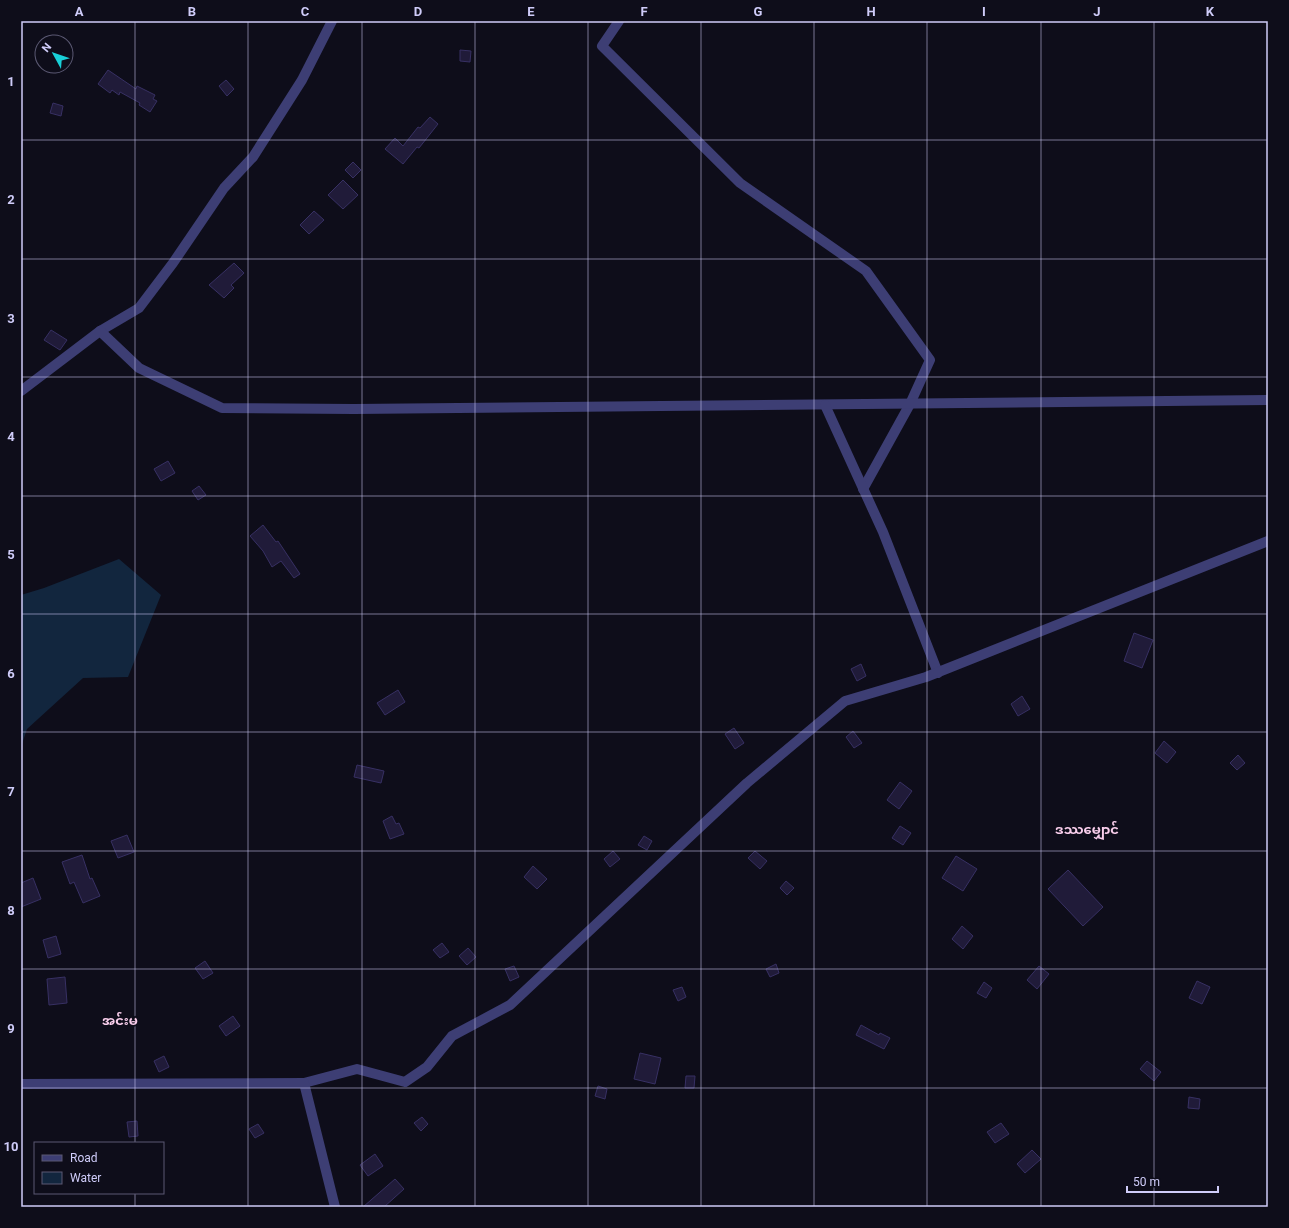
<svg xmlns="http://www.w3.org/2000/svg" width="1289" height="1228" viewBox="0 0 1289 1228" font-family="Roboto,'Noto Sans Myanmar',sans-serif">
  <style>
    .water { fill: #12263e }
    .building { fill: #201b39; stroke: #373063 }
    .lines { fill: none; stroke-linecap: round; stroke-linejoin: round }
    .minor { stroke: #3d3e74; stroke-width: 10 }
    .grid { fill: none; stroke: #cfccf9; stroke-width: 1; stroke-opacity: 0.55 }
    .labels { text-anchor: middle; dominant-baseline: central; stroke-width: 3.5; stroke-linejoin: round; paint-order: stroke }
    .quarter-label { font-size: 13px; font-weight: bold; fill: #f9ceec; stroke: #0e0d1a }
    .neatline { fill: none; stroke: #cfccf9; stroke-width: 1.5 }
    .grid-label { font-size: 13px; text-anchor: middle; font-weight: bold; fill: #cfccf9 }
  </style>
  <rect width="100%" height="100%" fill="#0e0d1a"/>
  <polygon class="water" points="119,559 161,595 128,677 83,678 27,729 21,747 21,595 44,588"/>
  <g class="building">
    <polygon points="460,50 471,51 470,62 460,61"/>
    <polygon points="108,70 136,89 137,86 155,95 153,99 157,101 150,112 139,105 140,103 120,92 119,95 112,90 110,93 98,84"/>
    <polygon points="226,80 234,89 227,96 219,86"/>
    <polygon points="53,103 63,106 61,116 50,113"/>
    <polygon points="430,117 438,124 419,148 417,147 403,164 385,149 395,138 403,146 418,127 420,128"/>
    <polygon points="353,162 361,170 353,178 345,170"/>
    <polygon points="343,180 358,195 343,209 328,195"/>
    <polygon points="314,211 324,220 309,234 300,225"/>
    <polygon points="234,263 244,273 231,285 234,288 224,298 209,285"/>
    <polygon points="51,330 67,340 60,350 44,340"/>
    <polygon points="168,461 175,473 161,481 154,469"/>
    <polygon points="199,486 206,495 198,500 192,491"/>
    <polygon points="263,525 276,542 278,541 300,574 294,578 281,561 272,567 263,551 250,536"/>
    <polygon points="1134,633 1153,640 1142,668 1124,661"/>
    <polygon points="861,664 866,676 857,681 851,669"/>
    <polygon points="398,690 405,702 385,715 377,703"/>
    <polygon points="1022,696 1030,709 1018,716 1011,704"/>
    <polygon points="734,728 744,743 735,749 725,734"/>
    <polygon points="853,731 862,743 854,748 846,737"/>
    <polygon points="1164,741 1176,752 1167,763 1155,753"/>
    <polygon points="1238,755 1245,763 1237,770 1230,763"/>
    <polygon points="357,765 384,771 381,783 354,777"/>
    <polygon points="900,782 912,791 899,809 887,800"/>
    <polygon points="392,816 396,824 399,823 404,834 390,839 383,821"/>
    <polygon points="900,826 911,833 903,845 892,838"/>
    <polygon points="127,835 134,852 118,858 111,841"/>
    <polygon points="644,836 652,841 647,850 638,845"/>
    <polygon points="613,851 620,859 610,867 604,859"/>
    <polygon points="755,851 767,861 760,869 748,858"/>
    <polygon points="82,855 90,879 92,878 100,896 83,903 74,882 70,884 62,862"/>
    <polygon points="956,856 977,869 963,891 942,878"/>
    <polygon points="533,866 547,879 537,889 524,877"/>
    <polygon points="1068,870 1103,907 1083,926 1048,889"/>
    <polygon points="33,878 41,899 21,907 21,883"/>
    <polygon points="786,881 794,888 787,895 780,888"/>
    <polygon points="962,926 973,936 963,949 952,939"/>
    <polygon points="56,936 61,954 48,958 43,940"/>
    <polygon points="442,943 449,952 440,958 433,950"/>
    <polygon points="468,948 476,957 467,965 459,956"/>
    <polygon points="205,961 213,973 203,979 195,968"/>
    <polygon points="776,964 779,973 770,977 766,969"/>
    <polygon points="514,966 519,977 510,981 505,969"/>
    <polygon points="1039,966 1049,974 1037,989 1027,980"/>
    <polygon points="65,977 67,1003 49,1005 47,979"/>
    <polygon points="1197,981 1210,987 1202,1004 1189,998"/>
    <polygon points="984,982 992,988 986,998 977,993"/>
    <polygon points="682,987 686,997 678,1001 673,990"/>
    <polygon points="233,1016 240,1026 226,1036 219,1026"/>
    <polygon points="861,1025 879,1035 880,1033 890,1038 884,1049 856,1035"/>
    <polygon points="640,1053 661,1058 655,1084 634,1079"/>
    <polygon points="164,1056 169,1067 159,1072 154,1061"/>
    <polygon points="1147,1061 1161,1072 1154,1081 1140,1069"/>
    <polygon points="686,1076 695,1076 694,1088 685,1088"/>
    <polygon points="598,1086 607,1089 605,1099 595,1096"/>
    <polygon points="1189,1097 1200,1099 1199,1109 1188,1108"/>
    <polygon points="422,1117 428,1124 421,1131 414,1123"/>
    <polygon points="137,1121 138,1136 129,1137 127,1122"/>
    <polygon points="1001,1123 1009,1134 995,1143 987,1132"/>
    <polygon points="258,1124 264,1133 255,1138 249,1129"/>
    <polygon points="1032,1150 1041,1159 1025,1173 1017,1164"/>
    <polygon points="375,1154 383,1166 368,1176 360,1165"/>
    <polygon points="395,1179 404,1189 384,1207 363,1207"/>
  </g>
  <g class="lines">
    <g class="minor">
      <polyline points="619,21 602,46 740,183 866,271 930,360 910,404 863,489"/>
      <polyline points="100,331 139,308 173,263 224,188 253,157 302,80 332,21"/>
      <polyline points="21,391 100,331 139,368 222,408 354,409 1268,400"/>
      <polyline points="825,405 883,532 938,673"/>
      <polyline points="304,1083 357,1069 405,1082 427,1067 452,1036 510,1005 747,783 845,701 926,677 1268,541"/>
      <polyline points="21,1084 304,1083 335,1207"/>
    </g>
  </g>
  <path class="grid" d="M135,21V1143M248,21V1207M362,21V1207M475,21V1207M588,21V1207M701,21V1207M814,21V1207M927,21V1207M1041,21V1207M1154,21V1207M21,140H1268M21,259H1268M21,377H1268M21,496H1268M21,614H1268M21,732H1268M21,851H1268M21,969H1268M21,1088H1268M135,1193V1207"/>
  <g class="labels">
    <g class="quarter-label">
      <text x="1087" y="829">ဒဿမျှောင်</text>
      <text x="120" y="1020">အင်းမ</text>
    </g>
  </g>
  <rect width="1289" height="1228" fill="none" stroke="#0e0d1a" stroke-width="44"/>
  <rect x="34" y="1142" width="130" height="52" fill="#0e0d1a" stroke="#5b5973"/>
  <rect x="42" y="1155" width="20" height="6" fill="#3d3e74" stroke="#5b5973"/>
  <text x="70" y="1162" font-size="12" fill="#cfccf9">Road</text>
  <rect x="42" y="1172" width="20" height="12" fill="#12263e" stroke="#5b5973"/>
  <text x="70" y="1182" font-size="12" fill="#cfccf9">Water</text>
  <g transform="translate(54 54) rotate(310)"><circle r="19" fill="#0e0d1a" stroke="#5b5973"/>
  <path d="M0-3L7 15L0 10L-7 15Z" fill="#19d0d8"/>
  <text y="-6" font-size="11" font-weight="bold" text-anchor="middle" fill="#cfccf9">N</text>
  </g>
  <path d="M1127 1186v6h91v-6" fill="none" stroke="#cfccf9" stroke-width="2"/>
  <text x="1133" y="1186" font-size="12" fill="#cfccf9" stroke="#0e0d1a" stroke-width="3" paint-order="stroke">50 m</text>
  <rect x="22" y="22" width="1245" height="1184" class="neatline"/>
  <g class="grid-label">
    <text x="79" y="16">A</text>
    <text x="192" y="16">B</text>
    <text x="305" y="16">C</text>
    <text x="418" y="16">D</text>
    <text x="531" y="16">E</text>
    <text x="644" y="16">F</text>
    <text x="758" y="16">G</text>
    <text x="871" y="16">H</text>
    <text x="984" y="16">I</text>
    <text x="1097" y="16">J</text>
    <text x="1210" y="16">K</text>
    <text x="11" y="86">1</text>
    <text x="11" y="204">2</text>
    <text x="11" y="323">3</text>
    <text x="11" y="441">4</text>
    <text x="11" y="559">5</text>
    <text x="11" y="678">6</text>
    <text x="11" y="796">7</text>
    <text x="11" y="915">8</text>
    <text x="11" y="1033">9</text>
    <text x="11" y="1151">10</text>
  </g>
</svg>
